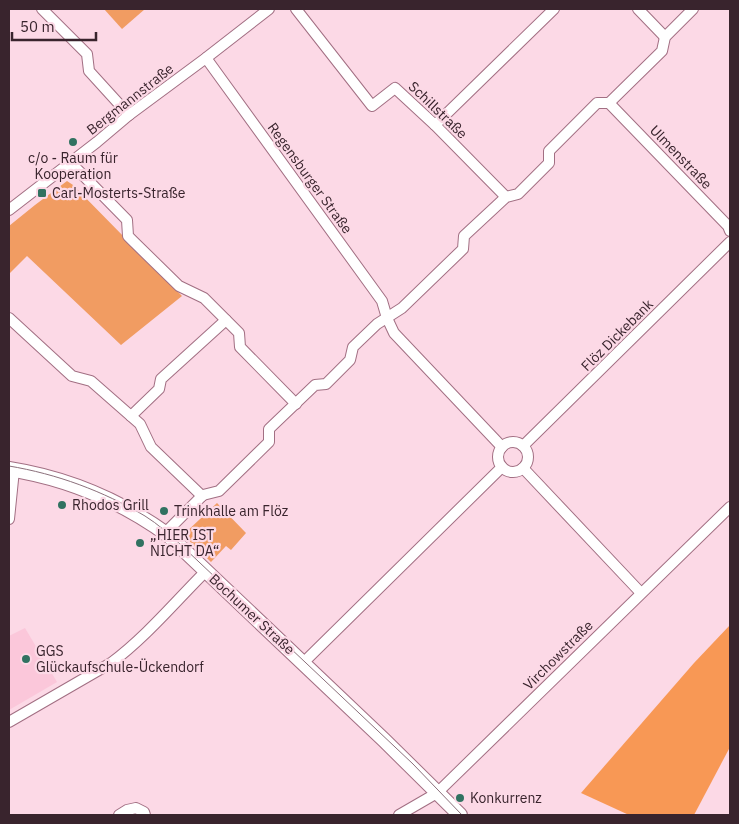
<svg xmlns="http://www.w3.org/2000/svg" width="739" height="824" viewBox="0 0 739 824" font-family="'IBM Plex Sans',sans-serif">
  <style>
    .built { fill: #fbc7da }
    .green { fill: #f19c62 }
    .forest { fill: #f89855 }
    .lines { fill: none; stroke-linecap: round; stroke-linejoin: round }
    .minor-casing { stroke: #a26f83; stroke-width: 12 }
    .secondary-casing { stroke: #a26f83; stroke-width: 16 }
    .minor { stroke: #fff; stroke-width: 10 }
    .secondary { stroke: #fff; stroke-width: 14 }
    .tram { stroke: #8b707b; stroke-width: 1 }
    .poi-dot { fill: #317261; stroke: #fcd9e6; stroke-width: 2 }
    .labels { text-anchor: middle; dominant-baseline: central; stroke-width: 4.5; stroke-linejoin: round; paint-order: stroke }
    .street-label { font-size: 14px; fill: #39242d; stroke: #fcd9e6 }
    .poi-label { font-size: 14px; fill: #39242d; stroke: #fcd9e6; text-anchor: start }
  </style>
  <rect width="100%" height="100%" fill="#fcd9e6"/>
  <polygon class="built" points="25,628 57,682 9,710 9,636"/>
  <g class="green">
    <polygon points="104,9 145,9 122,29"/>
    <polygon points="67,181 73,185 182,296 121,345 27,256 9,274 9,226 35,205"/>
    <polygon points="217,503 246,533 231,550 226,546 211,562 183,535"/>
  </g>
  <polygon class="forest" points="730,625 730,747 694,815 629,815 581,793 694,663"/>
  <g class="lines">
    <defs>
      <g id="minor">
        <polyline points="42,9 87,54 89,71 129,115"/>
        <polyline points="296,9 372,106 395,88 435,125 506,197"/>
        <polyline points="638,9 665,37"/>
        <polyline points="206,58 382,301 387,318 394,333 502,447"/>
        <polyline points="609,103 728,226 730,231"/>
        <polyline points="435,125 554,9"/>
        <polyline points="70,162 127,220 128,236 133,241 179,286 204,298 239,333 240,347 296,404"/>
        <polyline points="9,210 97,142 129,115 206,58 269,9"/>
        <polyline points="9,318 72,376 91,381 140,424 151,447 202,496"/>
        <polyline points="131,416 159,389 161,379 226,320"/>
        <circle cx="513" cy="457" r="15"/>
        <polyline points="523,446 730,242"/>
        <polyline points="523,468 641,593"/>
        <polyline points="9,519 14,470"/>
        <polyline points="165,533 203,495 219,491 269,442 269,429 315,385 326,384 350,360 353,347 377,324 402,308 463,249 464,236 506,197 518,194 549,163 549,151 597,103 609,103 662,51 665,37 693,9"/>
        <polyline points="303,663 502,467"/>
        <path d="M9,722L111,663C146,637 175,602 206,571"/>
        <polyline points="119,815 127,810 136,808 144,812 145,815"/>
        <polyline points="399,815 437,793 730,507"/>
      </g>
      <path id="secondary" d="M9,469C66,478 121,501 168,535L384,740L460,815"/>
    </defs>
    <use href="#minor" class="minor-casing"/>
    <use href="#secondary" class="secondary-casing"/>
    <use href="#minor" class="minor"/>
    <use href="#secondary" class="secondary"/>
    <path class="tram" d="M9,466C57,474 103,491 145,516C158,524 170,535 181,545L413,764L462,815"/>
  </g>
  <g class="poi-dot">
    <circle cx="73" cy="142" r="5"/>
    <rect x="37" y="188" width="10" height="10" rx="2.5"/>
    <circle cx="62" cy="505" r="5"/>
    <circle cx="164" cy="511" r="5"/>
    <circle cx="140" cy="543" r="5"/>
    <circle cx="26" cy="659" r="5"/>
    <circle cx="460" cy="798" r="5"/>
  </g>
  <g class="labels">
    <g class="street-label">
      <text transform="translate(130 99) rotate(-38)">Bergmannstraße</text>
      <text transform="translate(438 110) rotate(44)">Schillstraße</text>
      <text transform="translate(681 157) rotate(46)">Ulmenstraße</text>
      <text transform="translate(310 178) rotate(54)">Regensburger Straße</text>
      <text transform="translate(617 335) rotate(-45)">Flöz Dickebank</text>
      <text transform="translate(252 614) rotate(43)">Bochumer Straße</text>
      <text transform="translate(558 655) rotate(-45)">Virchowstraße</text>
    </g>
    <g class="poi-label">
      <text x="73" y="158" text-anchor="middle">c/o - Raum für<tspan x="73" dy="16">Kooperation</tspan></text>
      <text x="52" y="193">Carl-Mosterts-Straße</text>
      <text x="72" y="505">Rhodos Grill</text>
      <text x="174" y="511">Trinkhalle am Flöz</text>
      <text x="150" y="535">„HIER IST<tspan x="150" dy="16">NICHT DA“</tspan></text>
      <text x="36" y="651">GGS<tspan x="36" dy="16">Glückaufschule-Ückendorf</tspan></text>
      <text x="470" y="798">Konkurrenz</text>
    </g>
  </g>
  <rect width="739" height="824" fill="none" stroke="#39242d" stroke-width="20"/>
  <path d="M12 32v8h84v-8" fill="none" stroke="#39242d" stroke-width="2.5"/>
  <text x="20" y="32" font-size="15" fill="#39242d" stroke="#fcd9e6" stroke-width="4" paint-order="stroke">50 m</text>
</svg>
